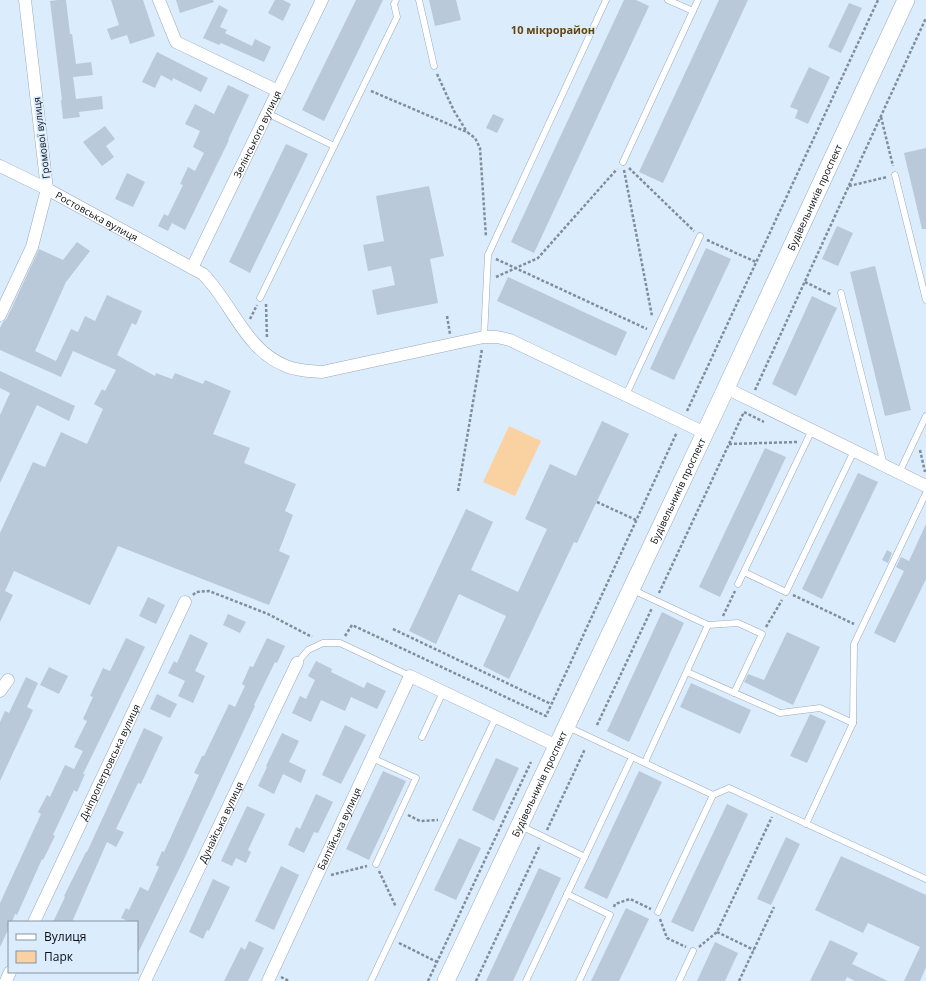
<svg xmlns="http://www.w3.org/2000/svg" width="926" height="981" viewBox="0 0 926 981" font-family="'Open Sans',sans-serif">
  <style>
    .green { fill: #fad2a1 }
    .building { fill: #b9c9da }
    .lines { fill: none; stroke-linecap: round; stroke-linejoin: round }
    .service-casing { stroke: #9aaaba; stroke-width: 7 }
    .minor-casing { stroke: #9aaaba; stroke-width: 13 }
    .secondary-casing { stroke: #9aaaba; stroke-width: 18 }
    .path { stroke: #818d99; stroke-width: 2.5; stroke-dasharray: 3 2; stroke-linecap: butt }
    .service { stroke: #fff; stroke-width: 6 }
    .minor { stroke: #fff; stroke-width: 12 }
    .secondary { stroke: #fff; stroke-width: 17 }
    .labels { text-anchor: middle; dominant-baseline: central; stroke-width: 3.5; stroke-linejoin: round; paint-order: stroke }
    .street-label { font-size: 10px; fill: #090e14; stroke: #dbecfd }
    .neighbourhood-label { font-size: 11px; font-weight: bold; fill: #66440f; stroke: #dbecfd }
  </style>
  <rect width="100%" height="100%" fill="#dbecfd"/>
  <polygon class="green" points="509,426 541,441 515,496 483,482"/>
  <g class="building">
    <polygon points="58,0 66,0 70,34 72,34 76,64 91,62 93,75 73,77 76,99 102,96 103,109 79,112 80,117 63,119 61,100 62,100 50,1"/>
    <polygon points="111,0 143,0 155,36 130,44 127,35 111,40 107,29 119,25"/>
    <polygon points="176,0 213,0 214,2 180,13"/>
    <polygon points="275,0 283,0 291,4 283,21 268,13"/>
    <polygon points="356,0 383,0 324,121 302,110"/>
    <polygon points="429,0 456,0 461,20 435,26"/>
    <polygon points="624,0 636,0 649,6 534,253 511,242"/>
    <polygon points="719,0 748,0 663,183 639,172"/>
    <polygon points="849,3 862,8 841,53 828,47"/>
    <polygon points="219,5 228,10 220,27 227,30 225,33 252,46 255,39 271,47 264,62 221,43 219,45 203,38"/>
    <polygon points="157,52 208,78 201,92 173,78 172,81 161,75 155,88 142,82"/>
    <polygon points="809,67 830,77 808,124 795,118 798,110 790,107"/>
    <polygon points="228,85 249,95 228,140 229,140 185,230 172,223 168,231 158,226 164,214 168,216 183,185 180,184 188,167 195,171 204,153 193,147 200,131 185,124 195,104 214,114"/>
    <polygon points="493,114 504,119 497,133 486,128"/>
    <polygon points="105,126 115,139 106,146 114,157 102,166 83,142"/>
    <polygon points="286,144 308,154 250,273 229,262"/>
    <polygon points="926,148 926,229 922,229 904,153"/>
    <polygon points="127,173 145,182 133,207 115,199"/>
    <polygon points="429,186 444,256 430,259 438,303 377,315 372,290 395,285 391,266 368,271 363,245 384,241 376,196"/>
    <polygon points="837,226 853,233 838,266 822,259"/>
    <polygon points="77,242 90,251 66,282 35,351 56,361 71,329 78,332 85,316 95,321 107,295 142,311 136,325 132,323 117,355 155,376 156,373 172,379 175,373 203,384 205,380 231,391 213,434 250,448 244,463 296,484 285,511 293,515 279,551 290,556 269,605 118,546 90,605 14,571 5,591 13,595 0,622 0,533 33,462 45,467 61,432 87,444 103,409 94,404 102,389 105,391 116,370 73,351 61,377 0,350 0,328 3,322 7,318 39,249 63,260"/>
    <polygon points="706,248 731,259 674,380 650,369"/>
    <polygon points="875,266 911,410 885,416 850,272"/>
    <polygon points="508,277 627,332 616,356 497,301"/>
    <polygon points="812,296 837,308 796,396 772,384"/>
    <polygon points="0,371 75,406 69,421 37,405 0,483 0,415 10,393 0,388"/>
    <polygon points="602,421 629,434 577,543 574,542 509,679 483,666 506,616 459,594 436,644 409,631 466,509 493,522 471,570 518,592 547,529 525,519 550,464 576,476"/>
    <polygon points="765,448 786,457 720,597 699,587"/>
    <polygon points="858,473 878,482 822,599 802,589"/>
    <polygon points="926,524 926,579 895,643 874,633 904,571 896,567 901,557 909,561"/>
    <polygon points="887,550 892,553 888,563 882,560"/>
    <polygon points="148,597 165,605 156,624 139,616"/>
    <polygon points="662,612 684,623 629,742 607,731"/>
    <polygon points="228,614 246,622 240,633 223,625"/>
    <polygon points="787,632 820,647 793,705 744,682 748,674 764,680"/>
    <polygon points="190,634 208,643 195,671 205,676 193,703 178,696 185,681 168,673 174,661 177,663"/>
    <polygon points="126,638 145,647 83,774 85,774 77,792 74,790 53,835 55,836 43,860 42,859 17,915 15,914 12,922 9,922 9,928 0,947 0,903 41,814 38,812 47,795 50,797 65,765 74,769 83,751 74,747 87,721 83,719 93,697 90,696 103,668 110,671"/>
    <polygon points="267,638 285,646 277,663 275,662 254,705 255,706 183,861 137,955 137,922 130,922 121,918 126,908 129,910 140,887 148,891 159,867 156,865 162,851 164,852 199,775 194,773 202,756 204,756 229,704 235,707 245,686 242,684 250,666 253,667"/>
    <polygon points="316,661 332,669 331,672 364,688 367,682 386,691 377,709 351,697 345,711 321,700 311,722 292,713 300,696 306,699 315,680 308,676"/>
    <polygon points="49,667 68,676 59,694 40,685"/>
    <polygon points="26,677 38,683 27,707 33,710 0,781 0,722 5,711 9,713"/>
    <polygon points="691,683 751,710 740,734 680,707"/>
    <polygon points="157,694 177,704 170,718 150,709"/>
    <polygon points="810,714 826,721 807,763 790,756"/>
    <polygon points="345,725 366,735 341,784 322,775"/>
    <polygon points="144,728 163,737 141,784 138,783 116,829 124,832 116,847 107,842 72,922 53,922 65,897 64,896 86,852 87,852"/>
    <polygon points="282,733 299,741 289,762 306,770 301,783 283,774 274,794 258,786 267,767 266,766"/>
    <polygon points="496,758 519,768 494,821 472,810"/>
    <polygon points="383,771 406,781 369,860 346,849"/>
    <polygon points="639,771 662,782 607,899 584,888"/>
    <polygon points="316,794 333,802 318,833 314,832 304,853 288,845 296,827 300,829"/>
    <polygon points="727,804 748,814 693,932 671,922"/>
    <polygon points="247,806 265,814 248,850 251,852 246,863 236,858 232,866 221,861"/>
    <polygon points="786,837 800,844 771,905 757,899"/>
    <polygon points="459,838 481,848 456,900 434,890"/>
    <polygon points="841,856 926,895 926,967 920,981 904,981 920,947 868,923 863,933 815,910"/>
    <polygon points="281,866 299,875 274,930 255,921"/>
    <polygon points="539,868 561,878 513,981 486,981"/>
    <polygon points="213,879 230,887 209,931 207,930 203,939 189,932"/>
    <polygon points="626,908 649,919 619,981 591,981"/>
    <polygon points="830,940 858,953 852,964 888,981 855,981 847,977 845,981 810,981"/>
    <polygon points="249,941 264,948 248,981 224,981 241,947 245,950"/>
    <polygon points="715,942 738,953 725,981 697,981"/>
  </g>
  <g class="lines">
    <defs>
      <g id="service">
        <polyline points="419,0 434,66"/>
        <polyline points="668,0 693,11"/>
        <polyline points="267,113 334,146"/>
        <polyline points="623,162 698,0"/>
        <polyline points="895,175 926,300"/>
        <polyline points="841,293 884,465"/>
        <polyline points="260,298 397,17 394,4 396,0"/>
        <polyline points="484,337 488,255 606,0"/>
        <polyline points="626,395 700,236"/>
        <polyline points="899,473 926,416"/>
        <polyline points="744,572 786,592 854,451"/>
        <polyline points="738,584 812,430"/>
        <polyline points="633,590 708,625 738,623 762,634 734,693"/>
        <polyline points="297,663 308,650 323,643 340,643 410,676"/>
        <polyline points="687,672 780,713 820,708 853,723"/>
        <polyline points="568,727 713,795"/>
        <polyline points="422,737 443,692"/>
        <polyline points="372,758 416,778 376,864"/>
        <polyline points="645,762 708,625"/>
        <polyline points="806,824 853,723 854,644 926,493"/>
        <polyline points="521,826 585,857"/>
        <polyline points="567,894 610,915 579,981"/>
        <polyline points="658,912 713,795 729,788 926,879"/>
        <polyline points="371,981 496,717"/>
        <polyline points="526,981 632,757"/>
        <polyline points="679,981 693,951"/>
      </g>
      <g id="minor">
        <polyline points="159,0 176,42 278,91"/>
        <path id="s1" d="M0,166L47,189L203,274C232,303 245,350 286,366C297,371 310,371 322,372L484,337H497L510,340L705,433"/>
        <path id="s2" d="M192,268L322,0"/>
        <polyline points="0,315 32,247 47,189 25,0"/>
        <polyline points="726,388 926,486"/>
        <polyline points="0,691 8,680"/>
        <path id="s3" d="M34,922L185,602"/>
        <polyline points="6,981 10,972"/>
        <path id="s4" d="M145,981L297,663"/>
        <path id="s5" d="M268,981L410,676L557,746"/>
      </g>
      <g id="secondary">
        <path id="s6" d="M446,981L720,401L906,0"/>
      </g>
    </defs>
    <use href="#service" class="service-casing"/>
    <use href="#minor" class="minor-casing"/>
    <use href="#secondary" class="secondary-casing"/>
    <g class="path">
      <polyline points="437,74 454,111 467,132"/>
      <polyline points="371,91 467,132 475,138 480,148 486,237"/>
      <polyline points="881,117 893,166"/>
      <polyline points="629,168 694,231"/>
      <polyline points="624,170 652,316"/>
      <polyline points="849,186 887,177"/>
      <polyline points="707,240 756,262"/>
      <polyline points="496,259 647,329"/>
      <polyline points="496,277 538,258 617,169"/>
      <polyline points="805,282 832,295"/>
      <polyline points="266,304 267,339"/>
      <polyline points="447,316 450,334"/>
      <polyline points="250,319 257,305"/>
      <polyline points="755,390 926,18"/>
      <polyline points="687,411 878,0"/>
      <polyline points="729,444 797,442"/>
      <polyline points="920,450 925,472"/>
      <polyline points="458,491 482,349"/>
      <polyline points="597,502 636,520"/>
      <polyline points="659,593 744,412 764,422"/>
      <polyline points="193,595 196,592 209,591 268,614 312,637"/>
      <polyline points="793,595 854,624"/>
      <polyline points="723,616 735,591"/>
      <polyline points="766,627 782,600"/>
      <polyline points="393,629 551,704"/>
      <polyline points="345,636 352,625 546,716 677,432"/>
      <polyline points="597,725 652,608"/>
      <polyline points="408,815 420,821 438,820"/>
      <polyline points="547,830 585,749"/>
      <polyline points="379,871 396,907"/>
      <polyline points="331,875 367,866"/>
      <polyline points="614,907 615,904 630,899 651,909"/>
      <polyline points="660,919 667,938 686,947"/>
      <polyline points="717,932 754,950"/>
      <polyline points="399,943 437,962"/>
      <polyline points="699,947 717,932 772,817"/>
      <polyline points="281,977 289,981"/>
      <polyline points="428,981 531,762"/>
      <polyline points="476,981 540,845"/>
      <polyline points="739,981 774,907"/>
    </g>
    <use href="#service" class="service"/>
    <use href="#minor" class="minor"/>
    <use href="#secondary" class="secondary"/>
  </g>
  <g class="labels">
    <g class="street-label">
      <text stroke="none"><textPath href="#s2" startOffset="149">Зелінського вулиця</textPath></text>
      <text transform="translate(41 138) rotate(-97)">Громової вулиця</text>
      <text stroke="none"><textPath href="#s6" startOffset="866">Будівельників проспект</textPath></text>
      <text stroke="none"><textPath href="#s1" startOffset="109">Ростовська вулиця</textPath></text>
      <text stroke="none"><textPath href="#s6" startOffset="542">Будівельників проспект</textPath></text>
      <text stroke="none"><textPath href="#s3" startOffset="177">Дніпропетровська вулиця</textPath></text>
      <text stroke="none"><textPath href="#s6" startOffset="218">Будівельників проспект</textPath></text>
      <text stroke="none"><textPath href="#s4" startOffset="176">Дунайська вулиця</textPath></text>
      <text stroke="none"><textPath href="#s5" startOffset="168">Балтійська вулиця</textPath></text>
    </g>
    <g class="neighbourhood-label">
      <text x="553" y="29">10 мікрорайон</text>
    </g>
  </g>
  <rect x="8" y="921" width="130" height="52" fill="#dbecfd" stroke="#8793a0"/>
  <rect x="16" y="934" width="20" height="6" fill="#ffffff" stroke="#8793a0"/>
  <text x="44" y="941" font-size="12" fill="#090e14">Вулиця</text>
  <rect x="16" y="951" width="20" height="12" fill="#fad2a1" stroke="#8793a0"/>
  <text x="44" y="961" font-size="12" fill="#090e14">Парк</text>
</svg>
